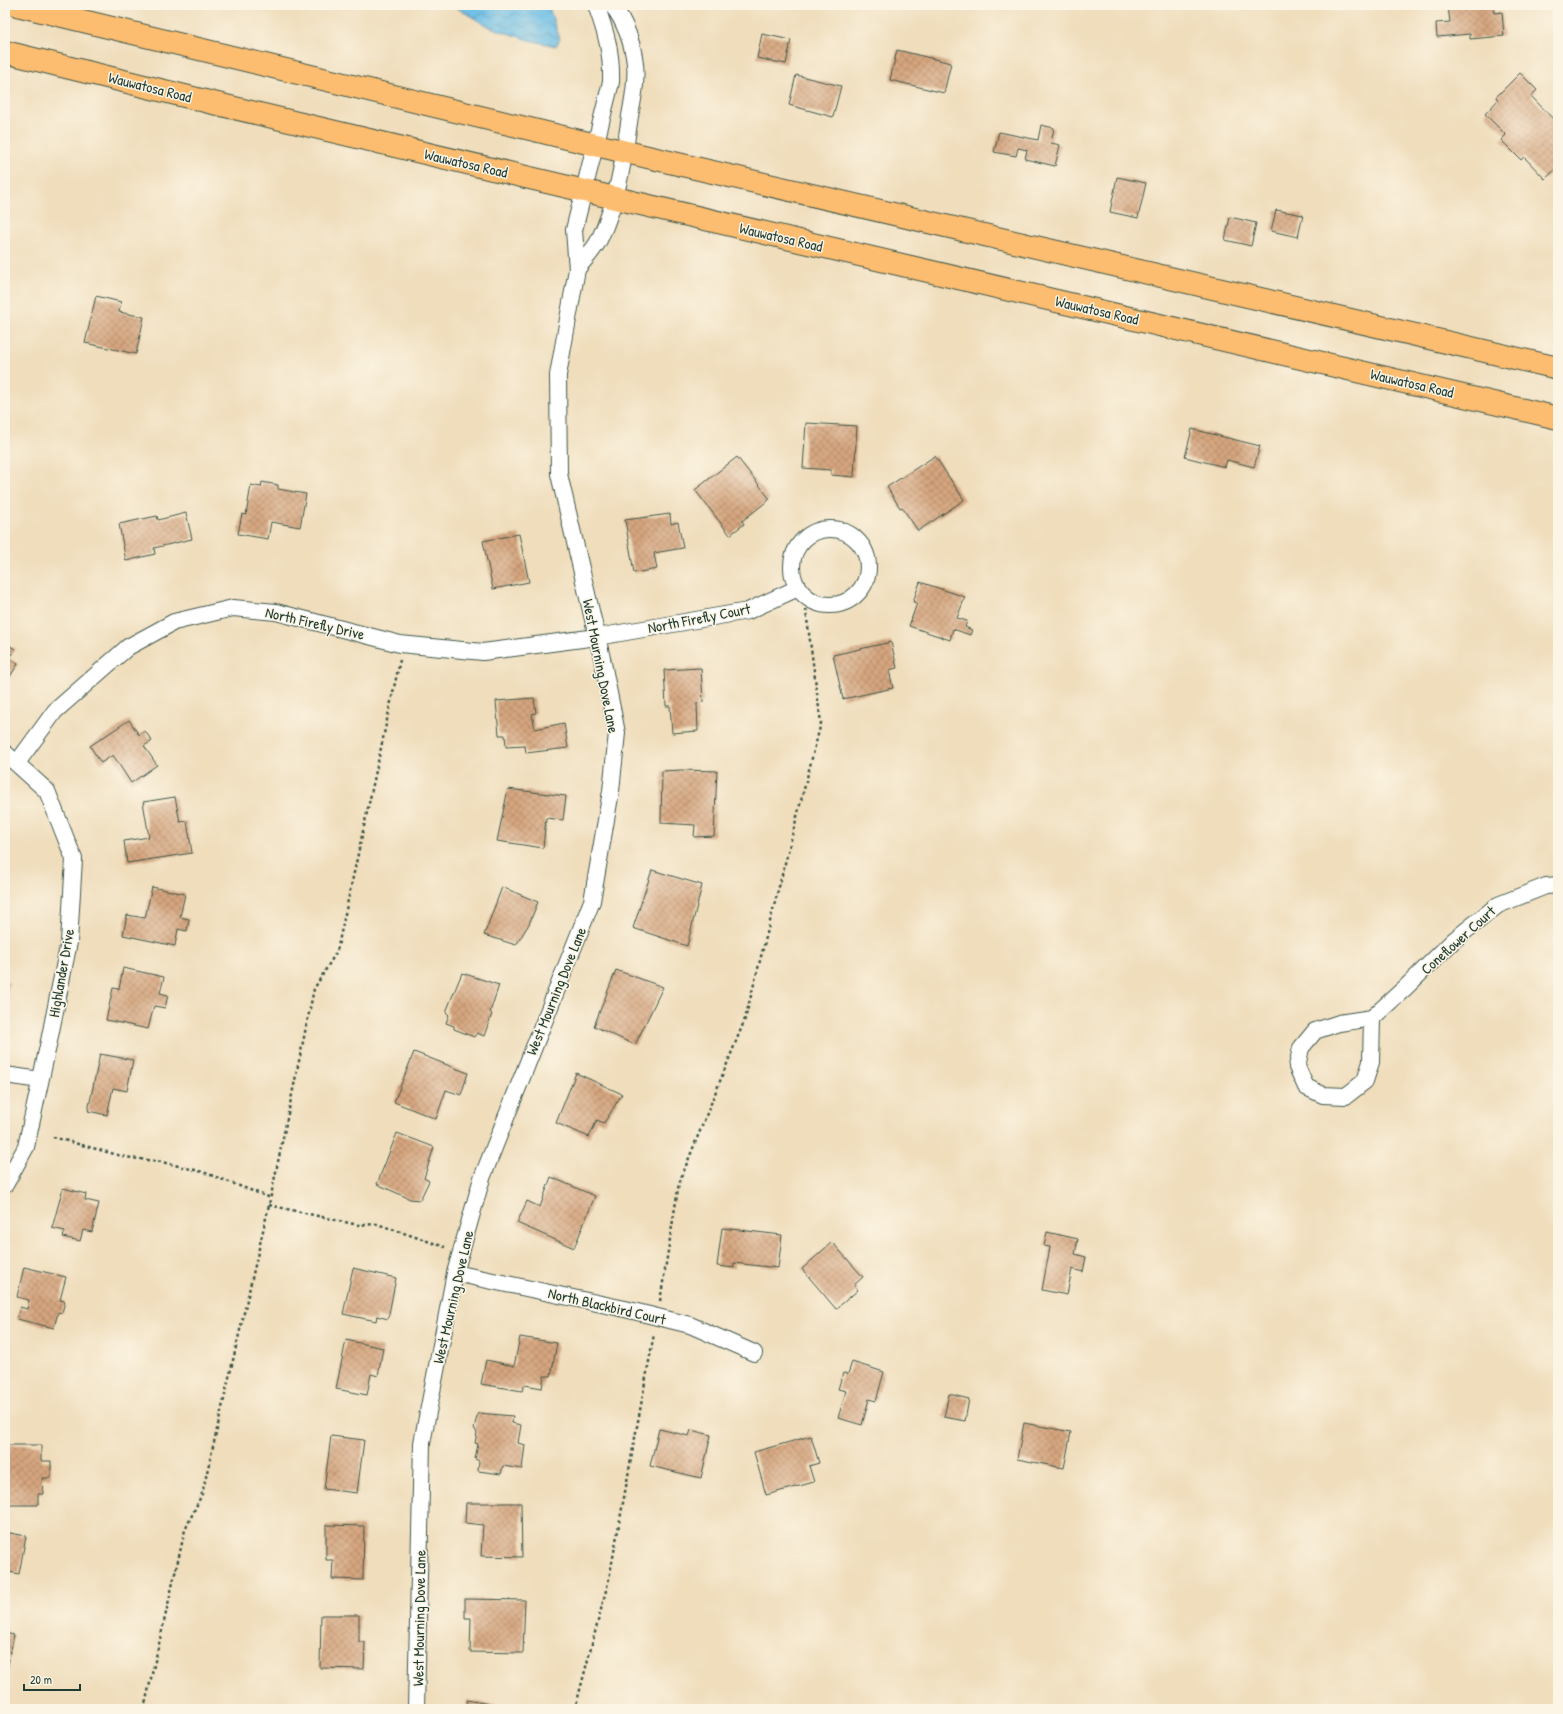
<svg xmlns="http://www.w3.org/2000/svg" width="1563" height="1714" viewBox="0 0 1563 1714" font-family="'Patrick Hand',sans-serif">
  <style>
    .water { fill: url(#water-waves); stroke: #447d8d }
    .building { fill: url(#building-cross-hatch) }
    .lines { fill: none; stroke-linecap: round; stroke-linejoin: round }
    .street-casing { stroke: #3e5548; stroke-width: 18 }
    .primary-casing { stroke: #3e5548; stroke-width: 24 }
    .path { stroke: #3e5548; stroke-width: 2.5; stroke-dasharray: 3 3; stroke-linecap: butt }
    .street { stroke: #fff; stroke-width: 16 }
    .primary { stroke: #fcbd6f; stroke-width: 22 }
    .labels { text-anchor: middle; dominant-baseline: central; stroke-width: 3; stroke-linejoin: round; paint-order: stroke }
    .street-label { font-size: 15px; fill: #1f3d34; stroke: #fcf5e5 }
  </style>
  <defs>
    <pattern id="water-waves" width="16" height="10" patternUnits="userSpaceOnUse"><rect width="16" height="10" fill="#6abde6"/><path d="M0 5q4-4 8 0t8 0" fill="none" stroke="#579bbb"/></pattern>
    <pattern id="building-cross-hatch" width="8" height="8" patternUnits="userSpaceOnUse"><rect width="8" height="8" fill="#d6a67f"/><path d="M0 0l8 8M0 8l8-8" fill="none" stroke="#ad8869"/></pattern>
  </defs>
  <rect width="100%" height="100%" fill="#fcf5e5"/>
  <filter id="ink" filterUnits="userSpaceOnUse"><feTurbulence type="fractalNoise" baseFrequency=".025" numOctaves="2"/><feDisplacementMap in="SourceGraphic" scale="8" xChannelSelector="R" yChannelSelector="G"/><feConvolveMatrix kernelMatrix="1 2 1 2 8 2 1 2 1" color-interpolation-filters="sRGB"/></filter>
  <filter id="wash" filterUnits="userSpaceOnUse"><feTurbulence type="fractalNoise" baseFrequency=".012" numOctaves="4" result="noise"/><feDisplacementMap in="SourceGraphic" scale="16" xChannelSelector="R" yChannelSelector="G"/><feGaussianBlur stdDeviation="0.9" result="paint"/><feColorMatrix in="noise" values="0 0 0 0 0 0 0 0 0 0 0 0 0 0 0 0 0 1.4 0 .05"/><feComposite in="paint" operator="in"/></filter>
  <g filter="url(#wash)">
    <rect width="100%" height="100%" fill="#efddbb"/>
    <polygon class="water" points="452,5 548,5 560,39 556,46 528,40 489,27"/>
    <g id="blocks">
      <g class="building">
        <polygon points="1442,5 1493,5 1494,13 1502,12 1504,36 1470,39 1470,34 1437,37 1436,23 1450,22 1448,7 1442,7"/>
        <polygon points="762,34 791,40 786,64 757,58"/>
        <polygon points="897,50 951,63 944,93 890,80"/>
        <polygon points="1520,73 1537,90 1531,96 1557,123 1553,127 1558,132 1558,167 1545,179 1524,157 1521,160 1501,140 1506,135 1485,114 1498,100 1496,97"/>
        <polygon points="796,75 841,86 833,117 789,105"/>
        <polygon points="1041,125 1054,128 1051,143 1060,145 1055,166 1025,159 1027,150 1018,148 1016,156 994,152 999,132 1038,140"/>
        <polygon points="1117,177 1146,183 1138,218 1110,212"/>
        <polygon points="1276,210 1303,215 1298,237 1271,231"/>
        <polygon points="1230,217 1256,223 1251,246 1225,240"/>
        <polygon points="96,296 121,302 119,312 144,317 136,354 85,343"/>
        <polygon points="806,423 857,426 854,477 831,475 831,470 803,468"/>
        <polygon points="1192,429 1260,446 1254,467 1227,460 1225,467 1185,457"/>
        <polygon points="935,456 964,500 918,531 902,507 900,508 887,487"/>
        <polygon points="737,457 770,499 742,521 744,524 730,535 695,490"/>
        <polygon points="262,482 278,485 278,489 306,494 300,527 271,522 268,539 238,534 242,514 246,515 251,485 261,487"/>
        <polygon points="186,513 192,539 154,548 155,554 126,561 119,524 157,516 158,520"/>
        <polygon points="670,514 671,524 678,522 683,548 654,553 657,569 634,573 625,520"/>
        <polygon points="519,534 529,582 493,589 483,541"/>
        <polygon points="920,582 965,597 957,618 967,621 965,627 972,630 970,635 953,629 950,640 909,626 917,603 913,602"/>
        <polygon points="891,642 897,668 889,670 893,688 843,699 833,655"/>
        <polygon points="5,643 15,649 9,658 18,664 9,678 5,676"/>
        <polygon points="701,668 703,702 697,703 698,731 672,733 670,706 666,706 664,670"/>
        <polygon points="534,698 536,713 532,714 535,729 564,723 568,748 526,753 525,746 506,747 505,735 499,735 496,701"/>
        <polygon points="129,720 139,735 145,731 152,741 144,746 157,765 131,783 113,755 101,763 90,746"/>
        <polygon points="681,770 717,771 714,836 694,837 695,825 661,823 662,771"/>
        <polygon points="508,789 566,796 563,820 546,818 543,848 497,841"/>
        <polygon points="175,797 180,822 187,821 192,853 127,863 124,841 149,837 143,802"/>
        <polygon points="652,870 702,885 687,946 633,928"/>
        <polygon points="152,887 185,894 180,917 189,919 187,931 178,929 175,946 123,935 127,915 145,918"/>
        <polygon points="502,887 538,902 529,924 516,945 484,935"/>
        <polygon points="123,968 164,977 160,993 168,995 165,1008 154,1006 148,1029 106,1020 113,988 119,989"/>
        <polygon points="616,970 663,987 635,1045 594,1026"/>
        <polygon points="462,973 499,985 490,1012 492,1014 484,1036 477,1033 474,1037 454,1029 454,1026 446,1023 449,1015 446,1012"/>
        <polygon points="5,982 9,983 6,998 5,998"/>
        <polygon points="414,1052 468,1073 461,1095 446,1090 436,1119 394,1102"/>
        <polygon points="100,1054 133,1060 127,1091 113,1088 107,1115 88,1111"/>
        <polygon points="576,1073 622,1094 604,1123 597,1120 589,1137 556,1123"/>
        <polygon points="397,1133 434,1147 424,1178 429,1181 420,1200 410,1199 377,1184"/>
        <polygon points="551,1177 595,1196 574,1248 517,1223 527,1201 540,1207"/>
        <polygon points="63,1188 86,1194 85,1200 99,1203 92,1232 83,1230 80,1241 63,1237 65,1231 52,1228"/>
        <polygon points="722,1228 782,1235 778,1268 734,1263 734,1268 717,1266"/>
        <polygon points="1047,1232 1078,1239 1075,1254 1086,1257 1083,1272 1072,1269 1067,1295 1042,1290 1050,1247 1044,1246"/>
        <polygon points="832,1242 863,1277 854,1285 858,1290 836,1309 802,1269"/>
        <polygon points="24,1267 66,1277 60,1300 65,1301 62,1313 58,1312 54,1328 17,1319 20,1307 27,1309 29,1300 17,1297"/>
        <polygon points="353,1268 396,1278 388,1319 377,1316 376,1321 343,1314"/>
        <polygon points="520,1337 557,1343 551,1376 544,1376 542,1388 525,1385 522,1391 481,1384 486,1360 514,1366"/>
        <polygon points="346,1340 383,1348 378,1376 371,1374 367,1395 336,1389"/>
        <polygon points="852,1362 884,1372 876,1401 869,1399 862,1425 838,1418 846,1391 838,1389 843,1373 848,1374"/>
        <polygon points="949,1394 969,1399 965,1421 944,1417"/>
        <polygon points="478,1413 513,1416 512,1423 521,1425 518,1443 525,1445 522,1469 503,1466 501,1474 478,1471 479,1461 475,1459 478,1444 475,1443 477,1433 474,1428"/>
        <polygon points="1024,1423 1071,1432 1064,1468 1017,1459"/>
        <polygon points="659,1429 689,1436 691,1430 711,1435 701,1478 650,1466"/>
        <polygon points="331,1436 364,1440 357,1493 324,1489"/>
        <polygon points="811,1436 819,1463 809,1466 814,1482 766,1495 754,1452"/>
        <polygon points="5,1445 41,1445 41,1461 51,1461 51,1478 42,1478 43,1494 38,1494 38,1505 7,1505 7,1496 5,1495"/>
        <polygon points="466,1503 521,1503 522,1557 481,1556 483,1525 465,1523"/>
        <polygon points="326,1525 364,1526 363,1580 332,1579 333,1560 326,1560"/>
        <polygon points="5,1532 26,1536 19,1574 5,1571"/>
        <polygon points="465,1599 525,1600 523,1653 470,1652 471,1618 465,1618"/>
        <polygon points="321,1615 359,1615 359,1642 365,1642 364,1669 320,1668"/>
        <polygon points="5,1633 14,1635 6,1674 5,1674"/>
        <polygon points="467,1700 511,1708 511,1709 466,1709"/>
      </g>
    </g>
  </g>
  <g filter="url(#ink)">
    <use href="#blocks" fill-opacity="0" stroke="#3e5548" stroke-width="1"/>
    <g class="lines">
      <defs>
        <g id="street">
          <path d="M596,5C606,33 612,52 611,82L574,230L577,269C584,260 594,250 599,240C618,201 624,157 630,116C633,99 637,81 635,64C633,44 625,21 612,5"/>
          <circle cx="830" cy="567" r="38"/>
          <polyline points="5,753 47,791 74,859 69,942 48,1046 26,1147 5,1185"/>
          <polyline points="17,763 55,711 128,647 174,622 233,608 276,612 400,644 483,652 597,637 748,611 798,588"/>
          <polyline points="1372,1018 1371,1062 1365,1081 1346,1096 1323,1095 1306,1087 1297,1067 1301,1048 1315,1031 1339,1023 1372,1018 1405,988 1454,940 1498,905 1546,886 1558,885"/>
          <polyline points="5,1075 40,1080"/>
          <polyline points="455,1273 625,1309 690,1325 754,1353"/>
          <polyline points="416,1709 422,1443 455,1273 482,1178 592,901 611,791 617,733 602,658 559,474 558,375 577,269"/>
        </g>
        <g id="primary">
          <polyline points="17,5 596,145 1558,368"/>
          <polyline points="5,52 209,102 585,191 1558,418"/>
        </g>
      </defs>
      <use href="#street" class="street-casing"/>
      <use href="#primary" class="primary-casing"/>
      <g class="path">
        <polyline points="53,1137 125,1157 162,1162 203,1172 271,1198"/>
        <polyline points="269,1205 358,1225 377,1224 445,1247"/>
        <polyline points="660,1301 679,1183 745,1019 821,723 806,611 809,602"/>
        <polyline points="144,1709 185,1530 202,1494 269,1205 314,989 337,951 400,660"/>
        <polyline points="575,1709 609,1579 654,1334"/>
      </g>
      <use href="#street" class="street"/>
      <use href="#primary" class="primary"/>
    </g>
  </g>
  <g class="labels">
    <g class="street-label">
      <text transform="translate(150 87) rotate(14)">Wauwatosa Road</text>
      <text transform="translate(466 163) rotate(13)">Wauwatosa Road</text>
      <text transform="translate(781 237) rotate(13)">Wauwatosa Road</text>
      <text transform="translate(1097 310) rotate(13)">Wauwatosa Road</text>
      <text transform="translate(1412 383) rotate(13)">Wauwatosa Road</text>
      <text transform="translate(699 618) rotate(-11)">North Firefly Court</text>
      <text transform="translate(315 623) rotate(13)">North Firefly Drive</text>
      <text transform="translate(601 666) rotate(79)">West Mourning Dove Lane</text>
      <text transform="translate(1458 940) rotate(-42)">Coneflower Court</text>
      <text transform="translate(61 973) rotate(-80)">Highlander Drive</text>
      <text transform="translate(556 991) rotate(-68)">West Mourning Dove Lane</text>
      <text transform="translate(453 1297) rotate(-77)">West Mourning Dove Lane</text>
      <text transform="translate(607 1306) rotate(13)">North Blackbird Court</text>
      <text transform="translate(419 1618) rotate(-89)">West Mourning Dove Lane</text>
    </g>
  </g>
  <rect width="1563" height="1714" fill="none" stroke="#fcf5e5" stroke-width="20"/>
  <path d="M24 1684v6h56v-6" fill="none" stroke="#1f3d34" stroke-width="2"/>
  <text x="30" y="1684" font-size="12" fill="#1f3d34" stroke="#fcf5e5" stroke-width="3" paint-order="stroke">20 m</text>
</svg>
